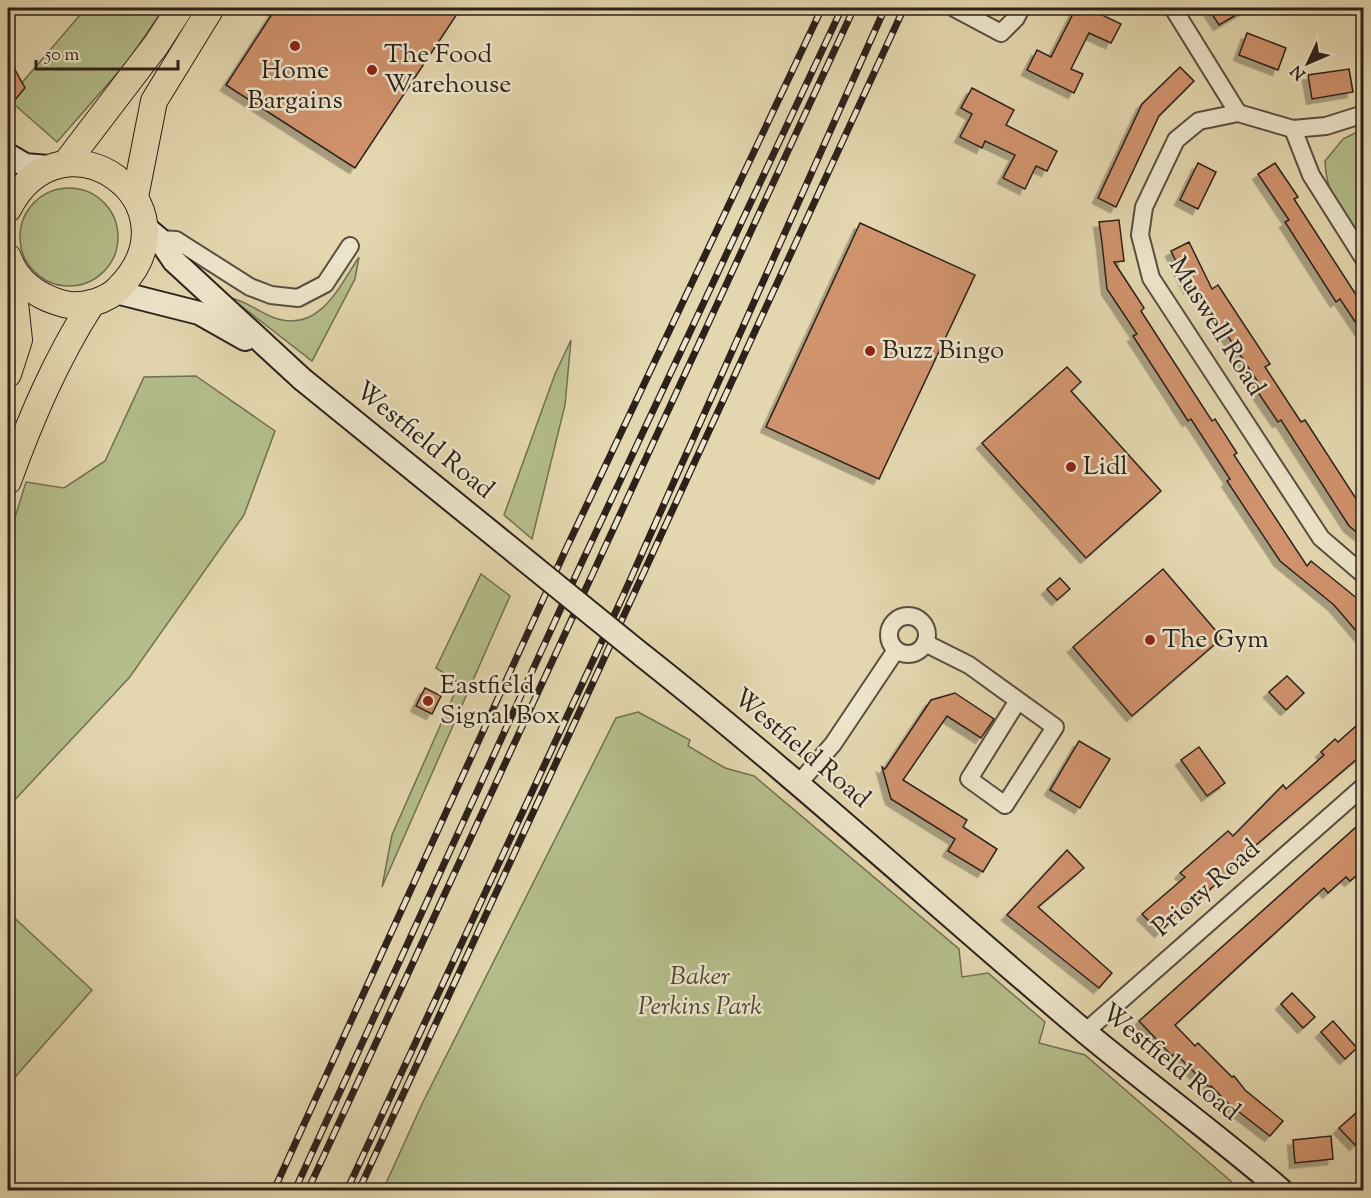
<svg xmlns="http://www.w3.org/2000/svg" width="1371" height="1198" viewBox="0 0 1371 1198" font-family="'Sorts Mill Goudy',serif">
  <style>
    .green { fill: #b4be8b; stroke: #707053; stroke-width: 1.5 }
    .building { fill: #d0936d; stroke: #2c211b; stroke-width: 1.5; filter: url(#shadow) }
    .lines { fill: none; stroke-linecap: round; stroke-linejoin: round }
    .street-casing { stroke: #5a4e40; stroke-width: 20 }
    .secondary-casing { stroke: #2c211b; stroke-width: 26 }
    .primary-casing { stroke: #2c211b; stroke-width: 28 }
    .street { stroke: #ede5cb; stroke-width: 16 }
    .secondary { stroke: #ede5cb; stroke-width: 22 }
    .primary { stroke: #e4d7af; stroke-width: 26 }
    .rail-casing { stroke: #2c211b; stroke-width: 7 }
    .rail { stroke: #ede5cb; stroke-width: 4.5; stroke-dasharray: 14; stroke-linecap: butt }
    .secondary-bridge-casing { stroke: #2c211b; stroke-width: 26; stroke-linecap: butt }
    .secondary-bridge { stroke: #ede5cb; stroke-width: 22 }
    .poi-dot { fill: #8f2418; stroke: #ede5cb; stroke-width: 2 }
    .labels { text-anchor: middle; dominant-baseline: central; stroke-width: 5; stroke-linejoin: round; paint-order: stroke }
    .poi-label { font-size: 26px; fill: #2c211b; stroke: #ede5cb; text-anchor: start }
    .street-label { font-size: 26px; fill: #2c211b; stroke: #ede5cb }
    .park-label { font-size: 26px; font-style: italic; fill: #4e4837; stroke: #ede5cb }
  </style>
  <defs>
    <filter id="shadow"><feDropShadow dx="-5.5" dy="5.5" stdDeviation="0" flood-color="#0004"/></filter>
  </defs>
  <rect width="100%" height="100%" fill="#e4d7af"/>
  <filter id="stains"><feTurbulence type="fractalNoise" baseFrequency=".00333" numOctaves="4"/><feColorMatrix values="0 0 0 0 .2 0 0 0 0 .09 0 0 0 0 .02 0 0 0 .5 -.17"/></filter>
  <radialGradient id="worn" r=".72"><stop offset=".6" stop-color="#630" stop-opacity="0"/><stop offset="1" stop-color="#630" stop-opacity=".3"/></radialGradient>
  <g class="green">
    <polygon points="86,8 164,8 128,61 57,142 8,99"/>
    <path d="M1363,129V244C1344,215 1326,197 1325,161L1343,139Z"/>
    <circle cx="69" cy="237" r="49"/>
    <path d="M359,257L355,279L312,361L231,298C249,302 261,314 278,319C320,331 339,287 359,257Z"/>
    <polygon points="571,340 565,405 532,539 504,515 555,374"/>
    <polygon points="196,376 275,431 244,515 129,678 8,807 8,540 26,482 64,488 105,461 144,377"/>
    <polygon points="481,574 510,596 382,887 392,835 459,683 436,668"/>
    <polygon points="638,712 690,740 688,746 725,768 754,776 959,949 962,977 988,973 1045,1022 1039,1043 1085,1055 1241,1190 383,1190 422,1104 616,718"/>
    <polygon points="8,912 92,990 8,1085"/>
  </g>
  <g class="building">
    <polygon points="276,8 461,8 355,168 226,85"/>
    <polygon points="1076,8 1101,8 1098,13 1121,24 1111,43 1089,33 1071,69 1083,74 1074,93 1027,70 1037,50 1051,57"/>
    <polygon points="1208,8 1248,8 1219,25"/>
    <polygon points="1247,33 1286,48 1278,70 1239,55"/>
    <polygon points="8,57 25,88 8,108"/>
    <polygon points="1180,67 1194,81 1159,116 1116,207 1098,198 1142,104"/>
    <polygon points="1349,69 1353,92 1312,99 1308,75"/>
    <polygon points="972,88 1014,110 1006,125 1057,151 1047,171 1036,166 1025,189 1003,178 1015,155 985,141 982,148 960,137 972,114 961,108"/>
    <polygon points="1198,163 1216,172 1198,209 1180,200"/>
    <polygon points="1275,163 1298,197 1294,199 1364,307 1364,335 1340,299 1336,302 1285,222 1289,220 1258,174"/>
    <polygon points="1119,220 1124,261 1114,262 1144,308 1141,311 1212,421 1215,419 1237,453 1234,455 1307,566 1311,561 1364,604 1364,640 1334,605 1280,561 1227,481 1230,479 1191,419 1188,421 1133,336 1137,334 1107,289 1102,243 1099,222"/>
    <polygon points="860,223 975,275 879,479 766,427"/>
    <polygon points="1189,242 1212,289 1218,285 1270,364 1265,367 1301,422 1305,420 1364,511 1364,538 1349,526 1281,420 1278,422 1255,388 1260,385 1194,285 1189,288 1171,251"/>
    <polygon points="1067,367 1081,382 1071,391 1161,491 1086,558 982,443"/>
    <polygon points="1163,569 1222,638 1132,716 1073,647"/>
    <polygon points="1060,578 1070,589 1057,600 1047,589"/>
    <polygon points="1287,676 1304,693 1286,710 1269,692"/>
    <polygon points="425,688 441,696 432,714 416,706"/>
    <polygon points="955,693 994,719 981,738 947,716 903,780 967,820 963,827 997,849 983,872 948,851 955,839 891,799 882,767 885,769 931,700"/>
    <polygon points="1364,719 1364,753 1242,857 1230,868 1231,870 1184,913 1182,910 1160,932 1142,914 1185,877 1180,873 1228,831 1233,836 1283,785 1286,789 1324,755 1321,752 1335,739 1338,742"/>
    <polygon points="1079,741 1110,759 1080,808 1050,790"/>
    <polygon points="1199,747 1225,783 1207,796 1181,760"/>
    <polygon points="1364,820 1364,869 1350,881 1346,877 1328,893 1324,888 1175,1025 1195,1046 1198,1043 1232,1077 1234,1076 1245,1090 1283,1121 1270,1136 1230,1105 1211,1086 1210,1088 1175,1053 1172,1056 1139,1021"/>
    <polygon points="1067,850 1084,868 1038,907 1112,973 1099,988 1007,915"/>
    <polygon points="1292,993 1315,1017 1303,1028 1281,1004"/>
    <polygon points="1333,1021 1357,1048 1345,1059 1321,1032"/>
    <polygon points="1364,1106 1364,1137 1355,1145 1339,1128"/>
    <polygon points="1331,1136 1333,1159 1295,1163 1293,1140"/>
  </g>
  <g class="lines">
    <defs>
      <g id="street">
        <polyline points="954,8 1001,33 1016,18 1021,8"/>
        <polyline points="1173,8 1238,113"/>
        <polyline points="1364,114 1326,126 1293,129 1238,113 1199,121 1176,140 1144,207 1140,235 1151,278 1321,538 1364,575"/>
        <polyline points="1293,129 1311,175 1364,259"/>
        <polyline points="159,239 176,240 250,287 271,295 298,298 325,284 350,246"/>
        <circle cx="908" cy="635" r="19"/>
        <polyline points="925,643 969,665 1055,727 1005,805 969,779 1017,702"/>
        <polyline points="799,783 833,744 896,650"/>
        <polyline points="1085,1032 1364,786"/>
      </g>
      <g id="secondary">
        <polyline points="8,155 25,165 48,167"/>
        <polyline points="146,228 159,239 174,261 302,379"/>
        <polyline points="116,292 199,313 245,339"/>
        <path d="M642,655C794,775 936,906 1084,1031C1149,1085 1217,1135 1281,1190"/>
      </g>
      <g id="primary">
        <polyline points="66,163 156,45 180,8"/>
        <polyline points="135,197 154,101 211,8"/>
        <path d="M8,209C63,103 202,204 119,288C107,301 82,308 64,304C38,297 17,283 8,257"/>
        <polyline points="8,374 19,340 11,266"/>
        <path d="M8,481C31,418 56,359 92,303"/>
      </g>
    </defs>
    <use href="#street" class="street-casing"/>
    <use href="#secondary" class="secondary-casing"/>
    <use href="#primary" class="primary-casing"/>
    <use href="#street" class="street"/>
    <use href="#secondary" class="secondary"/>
    <use href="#primary" class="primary"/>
    <defs>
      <g id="rail">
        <polyline points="274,1190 566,549 822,8"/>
        <polyline points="295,1190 582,562 842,8"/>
        <polyline points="308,1190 854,8"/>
        <polyline points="347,1190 623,596 885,8"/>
        <polyline points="359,1190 904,8"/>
      </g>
    </defs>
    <use href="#rail" class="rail-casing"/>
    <use href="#rail" class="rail"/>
    <defs>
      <polyline id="secondary-bridge" points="302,379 642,655"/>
    </defs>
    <use href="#secondary-bridge" class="secondary-bridge-casing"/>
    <use href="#secondary-bridge" class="secondary-bridge"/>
  </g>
  <g class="poi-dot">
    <circle cx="295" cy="46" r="6"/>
    <circle cx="372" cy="70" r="6"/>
    <circle cx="870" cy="351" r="6"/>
    <circle cx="1071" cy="467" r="6"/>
    <circle cx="1150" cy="640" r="6"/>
    <circle cx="428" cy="701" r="6"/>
  </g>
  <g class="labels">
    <g class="poi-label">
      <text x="384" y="55">The Food<tspan x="384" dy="30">Warehouse</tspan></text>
      <text x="295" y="71" text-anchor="middle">Home<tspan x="295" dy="30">Bargains</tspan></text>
      <text x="882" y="351">Buzz Bingo</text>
      <text x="1083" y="467">Lidl</text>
      <text x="1162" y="640">The Gym</text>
      <text x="440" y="686">Eastfield<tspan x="440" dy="30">Signal Box</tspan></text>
    </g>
    <g class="street-label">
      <text transform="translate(1216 327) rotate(58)">Muswell Road</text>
      <text transform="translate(424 441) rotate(39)">Westfield Road</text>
      <text transform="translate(801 749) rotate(40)">Westfield Road</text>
      <text transform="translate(1207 889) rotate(-41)">Priory Road</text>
      <text transform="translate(1170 1063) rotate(39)">Westfield Road</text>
    </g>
    <g class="park-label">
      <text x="700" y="977">Baker<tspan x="700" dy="30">Perkins Park</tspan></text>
    </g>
  </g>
  <rect width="1371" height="1198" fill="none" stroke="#e4d7af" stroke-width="30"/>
  <rect x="9" y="9" width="1353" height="1180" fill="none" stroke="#2c211b" stroke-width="3"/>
  <rect x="15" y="15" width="1341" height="1168" fill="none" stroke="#2c211b" stroke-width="1.5"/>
  <g transform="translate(1308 63) rotate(226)" stroke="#ede5cb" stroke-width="4.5" paint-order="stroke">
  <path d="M0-4.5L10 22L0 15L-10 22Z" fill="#2c211b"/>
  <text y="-9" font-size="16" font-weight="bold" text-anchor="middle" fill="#2c211b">N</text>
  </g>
  <path d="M36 60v9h142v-9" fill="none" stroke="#2c211b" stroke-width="3"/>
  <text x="45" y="60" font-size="18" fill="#2c211b" stroke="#ede5cb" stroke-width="4.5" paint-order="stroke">50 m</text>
  <rect width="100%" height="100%" filter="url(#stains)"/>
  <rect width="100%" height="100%" fill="url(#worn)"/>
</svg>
